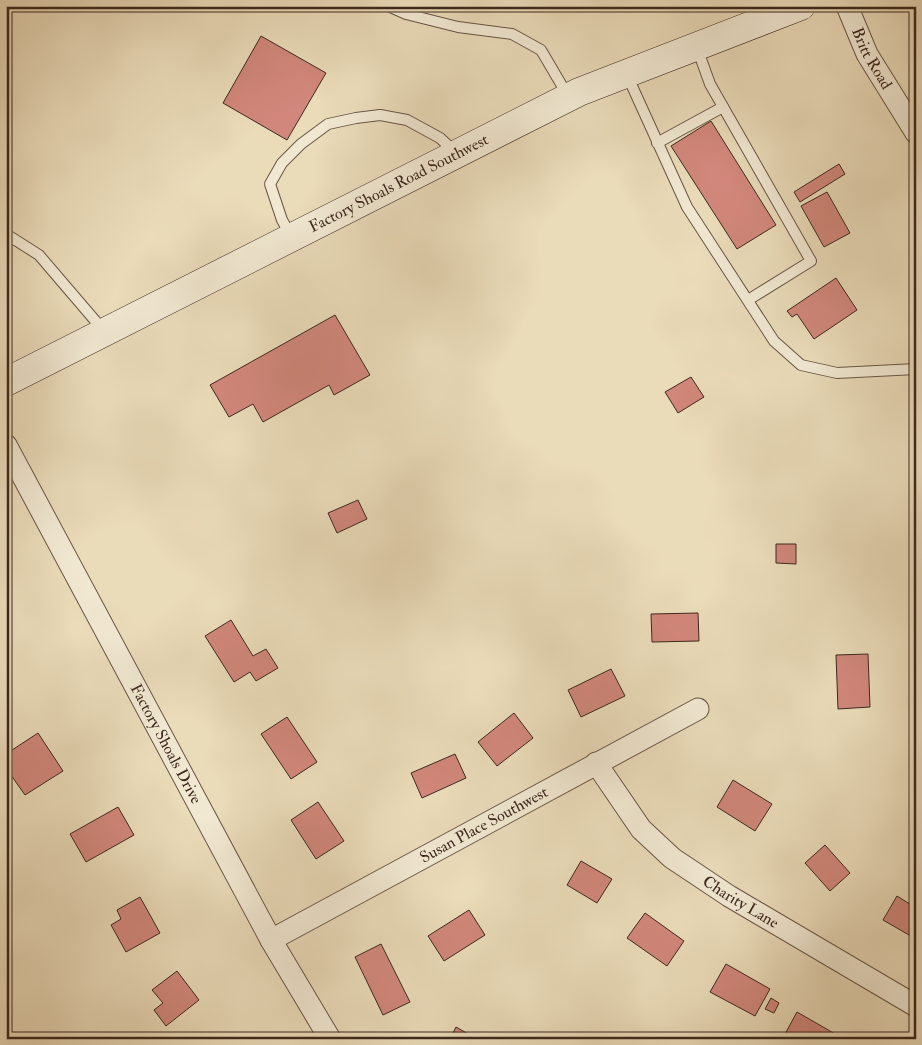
<svg xmlns="http://www.w3.org/2000/svg" width="922" height="1045" viewBox="0 0 922 1045" font-family="'IM FELL Double Pica',serif">
  <style>
    .building { fill: #d1877b; stroke: #3d281f }
    .lines { fill: none; stroke-linecap: round; stroke-linejoin: round }
    .lane-casing { stroke: #685546; stroke-width: 12 }
    .street-casing { stroke: #685546; stroke-width: 23 }
    .secondary-casing { stroke: #3d281f; stroke-width: 29 }
    .lane { stroke: #f1e8d2; stroke-width: 10 }
    .street { stroke: #f1e8d2; stroke-width: 21 }
    .secondary { stroke: #f1e8d2; stroke-width: 28 }
    .labels { text-anchor: middle; dominant-baseline: central; stroke-width: 4.5; stroke-linejoin: round; paint-order: stroke }
    .street-label { font-size: 16px; fill: #3d281f; stroke: #f1e8d2 }
  </style>
  <rect width="100%" height="100%" fill="#eadbb9"/>
  <filter id="stains"><feTurbulence type="fractalNoise" baseFrequency=".004" numOctaves="4"/><feColorMatrix values="0 0 0 0 .2 0 0 0 0 .09 0 0 0 0 .02 0 0 0 .5 -.17"/></filter>
  <radialGradient id="worn" r=".72"><stop offset=".6" stop-color="#630" stop-opacity="0"/><stop offset="1" stop-color="#630" stop-opacity=".3"/></radialGradient>
  <g class="building">
    <polygon points="261,36 326,73 287,140 223,103"/>
    <polygon points="711,121 776,225 737,249 671,146"/>
    <polygon points="839,164 845,174 800,202 794,192"/>
    <polygon points="827,192 850,233 824,247 801,206"/>
    <polygon points="836,278 857,310 814,339 797,314 792,317 787,311"/>
    <polygon points="335,315 370,375 334,395 329,385 263,422 253,404 229,417 210,385"/>
    <polygon points="691,377 704,397 678,413 665,392"/>
    <polygon points="358,500 367,519 337,533 328,513"/>
    <polygon points="776,544 796,544 796,564 776,563"/>
    <polygon points="698,613 699,641 652,642 651,614"/>
    <polygon points="231,620 253,656 266,649 278,668 256,681 250,672 234,682 205,636"/>
    <polygon points="868,654 870,707 838,709 836,655"/>
    <polygon points="611,669 625,696 581,717 568,690"/>
    <polygon points="514,713 533,738 497,766 478,742"/>
    <polygon points="287,717 317,762 291,779 261,734"/>
    <polygon points="38,733 63,771 25,795 6,768 6,754"/>
    <polygon points="455,754 466,778 422,798 411,773"/>
    <polygon points="733,780 772,804 755,831 717,807"/>
    <polygon points="318,802 344,841 316,859 291,820"/>
    <polygon points="118,807 134,835 86,862 70,834"/>
    <polygon points="825,845 850,873 830,891 805,863"/>
    <polygon points="581,861 612,879 597,903 567,885"/>
    <polygon points="897,896 916,908 916,939 883,920"/>
    <polygon points="140,897 160,933 126,952 111,925 121,919 117,910"/>
    <polygon points="469,910 485,935 444,961 428,936"/>
    <polygon points="645,913 684,941 667,966 627,938"/>
    <polygon points="381,944 410,1002 383,1015 355,957"/>
    <polygon points="726,964 770,989 755,1016 710,992"/>
    <polygon points="177,971 199,1000 166,1026 154,1010 163,1003 152,990"/>
    <polygon points="771,998 779,1003 774,1013 765,1009"/>
    <polygon points="797,1012 844,1039 794,1039 785,1034"/>
    <polygon points="456,1027 477,1039 450,1039"/>
  </g>
  <g class="lines">
    <defs>
      <g id="lane">
        <polyline points="388,6 406,14 458,27 512,34 541,50 568,96"/>
        <polyline points="697,48 710,84 811,261 748,300"/>
        <polyline points="627,75 687,207 774,341 801,365 837,373 916,369"/>
        <polyline points="657,143 723,107"/>
        <polyline points="6,234 39,255 104,331"/>
        <polyline points="291,236 282,220 270,184 282,163 301,144 328,124 356,118 380,115 407,120 440,138 456,153"/>
      </g>
      <g id="street">
        <path id="s1" d="M847,6L867,54L916,133"/>
        <path id="s2" d="M6,445L271,940L330,1039"/>
        <path id="s3" d="M596,763L641,829L672,858L729,896L916,1006"/>
        <path id="s4" d="M271,940L698,709"/>
      </g>
      <g id="secondary">
        <path id="s5" d="M6,382L579,92L801,6"/>
      </g>
    </defs>
    <use href="#lane" class="lane-casing"/>
    <use href="#street" class="street-casing"/>
    <use href="#secondary" class="secondary-casing"/>
    <use href="#lane" class="lane"/>
    <use href="#street" class="street"/>
    <use href="#secondary" class="secondary"/>
  </g>
  <g class="labels">
    <g class="street-label">
      <text stroke="none"><textPath href="#s1" startOffset="58">Britt Road</textPath></text>
      <text stroke="none"><textPath href="#s5" startOffset="440">Factory Shoals Road Southwest</textPath></text>
      <text stroke="none"><textPath href="#s2" startOffset="339">Factory Shoals Drive</textPath></text>
      <text stroke="none"><textPath href="#s4" startOffset="242">Susan Place Southwest</textPath></text>
      <text stroke="none"><textPath href="#s3" startOffset="204">Charity Lane</textPath></text>
    </g>
  </g>
  <rect width="922" height="1045" fill="none" stroke="#eadbb9" stroke-width="25"/>
  <rect x="8" y="8" width="907" height="1030" fill="none" stroke="#3d281f" stroke-width="2.5"/>
  <rect x="12" y="12" width="897" height="1020" fill="none" stroke="#3d281f"/>
  <rect width="100%" height="100%" filter="url(#stains)"/>
  <rect width="100%" height="100%" fill="url(#worn)"/>
</svg>
